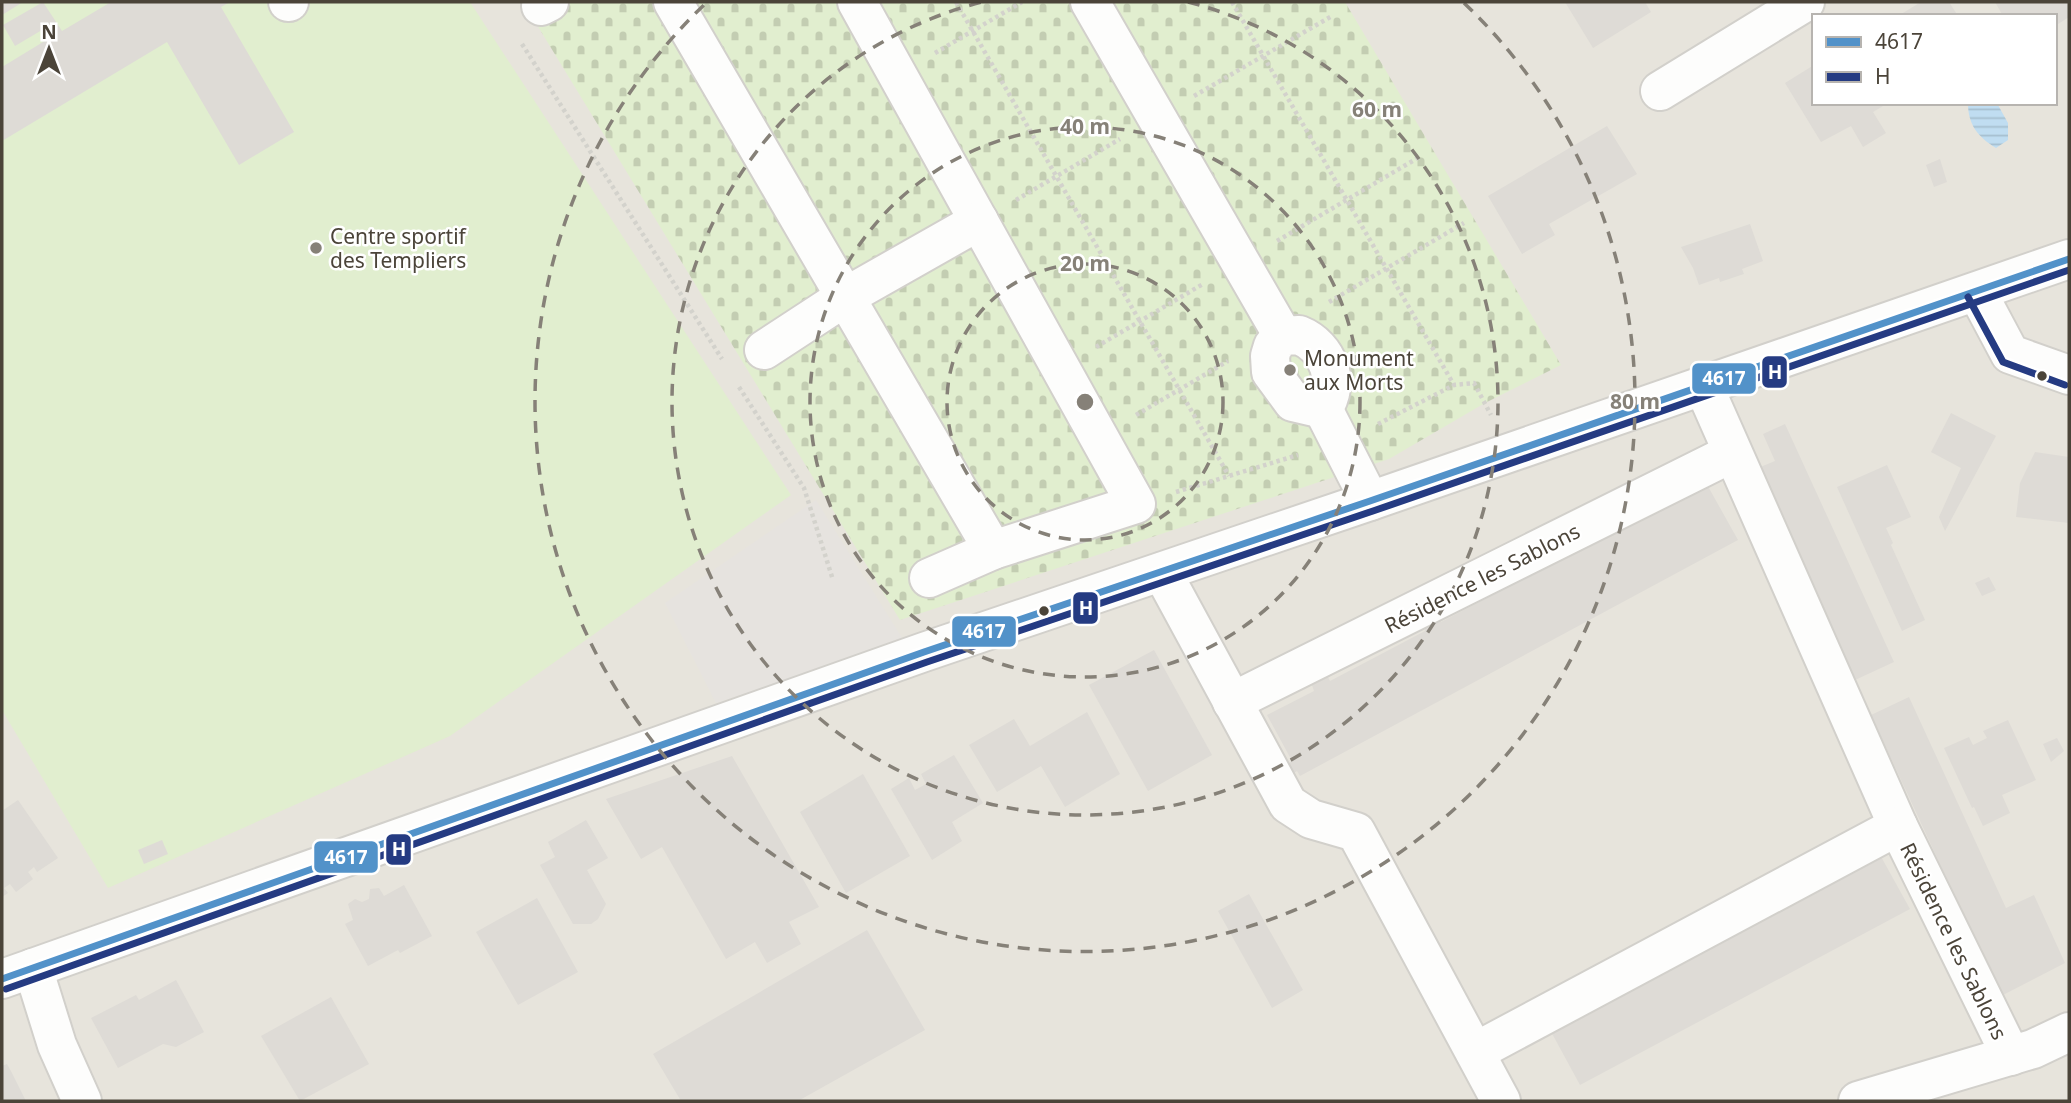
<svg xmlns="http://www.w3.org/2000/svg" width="2071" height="1103" viewBox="0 0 2071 1103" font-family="'Noto Sans',sans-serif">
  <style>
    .residential { fill: #e7e4dc; fill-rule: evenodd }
    .cemetery { fill: url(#cemetery-stones) }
    .pitch { fill: #e1eecf }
    .parking { fill: #e6e3df }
    .water { fill: url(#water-rules) }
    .building { fill: #dedbd6 }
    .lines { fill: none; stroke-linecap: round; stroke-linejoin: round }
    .minor-casing { stroke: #d2d0cb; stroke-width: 42 }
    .path { stroke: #d3d2cc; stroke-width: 4.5; stroke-dasharray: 3.5 3.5; stroke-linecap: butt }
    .minor { stroke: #fdfdfc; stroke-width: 38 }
    .bus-1-casing { stroke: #fff; stroke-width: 12 }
    .bus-2-casing { stroke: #fff; stroke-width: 12 }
    .bus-1 { stroke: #5292c9; stroke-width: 7 }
    .bus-2 { stroke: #253b82; stroke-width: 7 }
    .ring { fill: none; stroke: #868178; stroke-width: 3.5; stroke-dasharray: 12 9 }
    .poi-dot { fill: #868178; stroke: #fff; stroke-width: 2.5 }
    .bus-dot { fill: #4b4439; stroke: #fff; stroke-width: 2.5 }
    .labels { text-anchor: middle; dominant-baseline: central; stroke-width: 5; stroke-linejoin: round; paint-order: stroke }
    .poi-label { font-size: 21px; fill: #4b4439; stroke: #fff; text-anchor: start }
    .street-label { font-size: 21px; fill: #4b4439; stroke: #fff }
    .centre { fill: #868178; stroke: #fff; stroke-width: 3.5 }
    .ring-label { font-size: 21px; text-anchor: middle; font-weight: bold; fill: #868178; stroke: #fff; stroke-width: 5; stroke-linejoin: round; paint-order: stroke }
    .line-badge { stroke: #fff; stroke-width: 2.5 }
    .badge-label { font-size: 19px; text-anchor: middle; font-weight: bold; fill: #fff }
  </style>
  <defs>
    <pattern id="cemetery-stones" width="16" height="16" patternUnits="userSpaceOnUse" patternTransform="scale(1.75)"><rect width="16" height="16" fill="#e1eecf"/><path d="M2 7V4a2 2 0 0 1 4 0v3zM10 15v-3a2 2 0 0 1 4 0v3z" fill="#c3cdb2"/></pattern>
    <pattern id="water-rules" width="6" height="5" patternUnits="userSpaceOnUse" patternTransform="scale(1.75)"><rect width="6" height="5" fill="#c0ddf1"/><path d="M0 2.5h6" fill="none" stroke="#a6bfcf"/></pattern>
  </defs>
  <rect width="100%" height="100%" fill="#f4f2ee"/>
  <path class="residential" d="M2,2H2069V1101H2ZM1814,16H2055V103H1814Z"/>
  <polygon class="cemetery" points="523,2 1345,2 1561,365 1485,403 1389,459 900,620"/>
  <polygon class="pitch" points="2,2 470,2 791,495 450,736 108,888 2,710"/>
  <polygon class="parking" points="816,500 904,641 716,703 665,603"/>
  <path class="water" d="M1968,103L1998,105L2008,123V140L1996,148C1978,137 1968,125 1968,103Z"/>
  <g class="building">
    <polygon points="2,2 23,2 2,15"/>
    <polygon points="43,2 62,31 111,2 230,2 221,7 294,132 239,165 167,42 2,141 2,67 48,39 42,30 15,46 3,25"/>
    <polygon points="1565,2 1645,2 1651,12 1593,48"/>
    <polygon points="1921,2 1949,2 1958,16 1898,16"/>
    <polygon points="1995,2 2069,2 2069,17 2055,26 2055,16 2003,16"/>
    <polygon points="1814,65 1814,103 1888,103 1873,112 1886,133 1863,147 1851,126 1821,142 1785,83"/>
    <polygon points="1607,126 1637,174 1549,224 1555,235 1522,254 1488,196"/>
    <polygon points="1940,159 1947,182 1934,187 1926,165"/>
    <polygon points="1750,224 1763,261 1742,269 1744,274 1720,282 1719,278 1699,285 1693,268 1681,247"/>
    <polygon points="1951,413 1996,436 1945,531 1939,517 1961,468 1931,452"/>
    <polygon points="1785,424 1894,662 1855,680 1758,468 1775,461 1763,434"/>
    <polygon points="2035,452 2069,457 2069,523 2016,517 2020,483"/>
    <polygon points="1887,465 1911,517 1886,528 1893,543 1891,545 1925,620 1902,631 1837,487"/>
    <polygon points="1705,481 1738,540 1300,776 1297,771 1289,776 1284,767 1292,761 1267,715 1314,691 1312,685 1328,677 1330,681 1425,631 1424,625 1438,618 1441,622 1533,574 1531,568"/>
    <polygon points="1989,577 1996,590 1982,596 1975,583"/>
    <polygon points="1154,650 1212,755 1148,791 1089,685"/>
    <polygon points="1909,697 2006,908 2034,895 2065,963 2001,996 1871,715"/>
    <polygon points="1087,712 1120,774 1065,807 1041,766 997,792 969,745 1014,719 1030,746"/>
    <polygon points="2008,720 2036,780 2002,795 2010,813 1983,826 1974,807 1972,808 1944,748 1969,737 1973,745 1987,738 1983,731"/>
    <polygon points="2057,738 2064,751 2051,762 2043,744"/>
    <polygon points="954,755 983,803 952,822 962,841 932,860 891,789 909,778 915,790 926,784 921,774"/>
    <polygon points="732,756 819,907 789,922 801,944 767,963 755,942 726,959 662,847 641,859 606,799"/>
    <polygon points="863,774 910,856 846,893 800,812"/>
    <polygon points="18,800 58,858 37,872 34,867 28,872 33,879 16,892 10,884 4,888 8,893 2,897 2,811"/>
    <polygon points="586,820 608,858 587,870 606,904 598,919 591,924 573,924 540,865 555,857 548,842"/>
    <polygon points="162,840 168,854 144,864 138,850"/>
    <polygon points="1879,853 1910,909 1580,1085 1549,1028"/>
    <polygon points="404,885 432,936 400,953 398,950 368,966 345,924 353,920 348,904 355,899 362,902 369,899 370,889 379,888 384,896"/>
    <polygon points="1249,894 1303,990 1272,1008 1218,911"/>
    <polygon points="537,898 578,972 518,1005 476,932"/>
    <polygon points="867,930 925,1030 798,1101 681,1101 653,1054"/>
    <polygon points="176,980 204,1032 176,1047 163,1044 118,1068 91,1018 136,995 139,1000"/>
    <polygon points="331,997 369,1064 300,1101 261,1036"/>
    <polygon points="7,1064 12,1073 26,1101 2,1101 2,1066"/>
  </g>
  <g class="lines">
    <defs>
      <g id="minor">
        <polyline points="288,2 289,2"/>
        <polyline points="673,2 993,550"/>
        <polyline points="857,2 1136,504 993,550 929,578"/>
        <polyline points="1090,2 1283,336"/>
        <polyline points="541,6 549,2"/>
        <polyline points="1660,91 1805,2"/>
        <polyline points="1977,292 2010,354 2069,375"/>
        <path d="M1299,335C1329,347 1341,383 1323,409L1293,402L1271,372L1270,356L1273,346L1283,336Z"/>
        <polyline points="764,350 845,297 979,221"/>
        <polyline points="1704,387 1898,826"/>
        <polyline points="1323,409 1370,501"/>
        <polyline points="1162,572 1288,804 1311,819 1356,832 1501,1101"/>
        <polyline points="1232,702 1732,453"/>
        <polyline points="33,968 57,1045 82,1101"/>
        <polyline points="2,979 924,652 1370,501 2069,259"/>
        <polyline points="1475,1052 1898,826 2011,1056"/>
        <polyline points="1858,1101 2033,1049 2069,1032"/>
      </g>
    </defs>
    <use href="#minor" class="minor-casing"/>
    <g class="path">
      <polyline points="956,2 1229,476"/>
      <polyline points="1232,2 1454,385"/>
      <polyline points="522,44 722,359"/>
      <polyline points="935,53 1022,2"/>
      <polyline points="1194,96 1332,16"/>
      <polyline points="1016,200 1120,139"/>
      <polyline points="1277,241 1421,156"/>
      <polyline points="1329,302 1464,223"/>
      <polyline points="1096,347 1203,284"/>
      <polyline points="739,387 804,488 833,580"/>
      <polyline points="1136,415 1228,361"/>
      <polyline points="1378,424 1454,385 1474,383 1491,415"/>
      <polyline points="1176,492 1298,455"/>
    </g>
    <use href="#minor" class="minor"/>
    <defs>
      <polyline id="bus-1" points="2,979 924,652 1370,501 2069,259"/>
      <g id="bus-2">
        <polyline points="1968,297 2003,362 2065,385"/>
        <polyline points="6,989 927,662 1373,511 2069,270"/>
      </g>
    </defs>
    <use href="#bus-1" class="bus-1-casing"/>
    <use href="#bus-2" class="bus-2-casing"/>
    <use href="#bus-1" class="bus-1"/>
    <use href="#bus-2" class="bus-2"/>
  </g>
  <g class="ring">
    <circle cx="1085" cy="402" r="138"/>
    <circle cx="1085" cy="402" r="275"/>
    <path d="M1188 2A413 413 0 1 1 982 2"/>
    <path d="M1464 3A550 550 0 1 1 706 3"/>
  </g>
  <g class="poi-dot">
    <circle cx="316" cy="248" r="7"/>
    <circle cx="1290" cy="370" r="7"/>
  </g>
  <g class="bus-dot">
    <circle cx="2042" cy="376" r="6"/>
    <circle cx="1044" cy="611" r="6"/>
  </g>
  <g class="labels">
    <g class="poi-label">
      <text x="330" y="236">Centre sportif<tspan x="330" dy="24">des Templiers</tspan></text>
      <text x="1304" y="358">Monument<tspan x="1304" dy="24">aux Morts</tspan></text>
    </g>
    <g class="street-label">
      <text transform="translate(1482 578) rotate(-27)">Résidence les Sablons</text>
      <text transform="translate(1954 941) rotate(64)">Résidence les Sablons</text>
    </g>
  </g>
  <circle cx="1085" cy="402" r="10" class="centre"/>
  <g class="ring-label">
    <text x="1377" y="117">60 m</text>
    <text x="1085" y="134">40 m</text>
    <text x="1085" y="271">20 m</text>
    <text x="1635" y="409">80 m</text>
  </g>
  <g class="line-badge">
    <rect x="1761" y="355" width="27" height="34" rx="7" fill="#253b82"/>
    <rect x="1691" y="362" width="66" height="33" rx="7" fill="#5292c9"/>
    <rect x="1072" y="591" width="27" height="34" rx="7" fill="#253b82"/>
    <rect x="951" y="615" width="66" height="33" rx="7" fill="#5292c9"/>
    <rect x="385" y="833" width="27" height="33" rx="7" fill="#253b82"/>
    <rect x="313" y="840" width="66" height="34" rx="7" fill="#5292c9"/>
  </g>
  <g class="badge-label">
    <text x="1775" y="379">H</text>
    <text x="1724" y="385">4617</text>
    <text x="1086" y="615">H</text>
    <text x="984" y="638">4617</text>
    <text x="399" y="856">H</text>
    <text x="346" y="864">4617</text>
  </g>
  <rect width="2071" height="1103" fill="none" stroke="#4b4439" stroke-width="7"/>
  <rect x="1812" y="14" width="245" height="91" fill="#ffffff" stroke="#b7b4b0" stroke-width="2"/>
  <rect x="1826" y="37" width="35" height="10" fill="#5292c9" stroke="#b7b4b0" stroke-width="2"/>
  <text x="1875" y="49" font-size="21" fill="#4b4439">4617</text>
  <rect x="1826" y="72" width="35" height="10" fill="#253b82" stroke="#b7b4b0" stroke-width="2"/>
  <text x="1875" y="84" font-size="21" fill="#4b4439">H</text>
  <g transform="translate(49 49)" stroke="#ffffff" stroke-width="5" paint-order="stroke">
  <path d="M0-5L12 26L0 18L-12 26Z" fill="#4b4439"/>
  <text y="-10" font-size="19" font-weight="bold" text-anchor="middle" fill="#4b4439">N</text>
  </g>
</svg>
